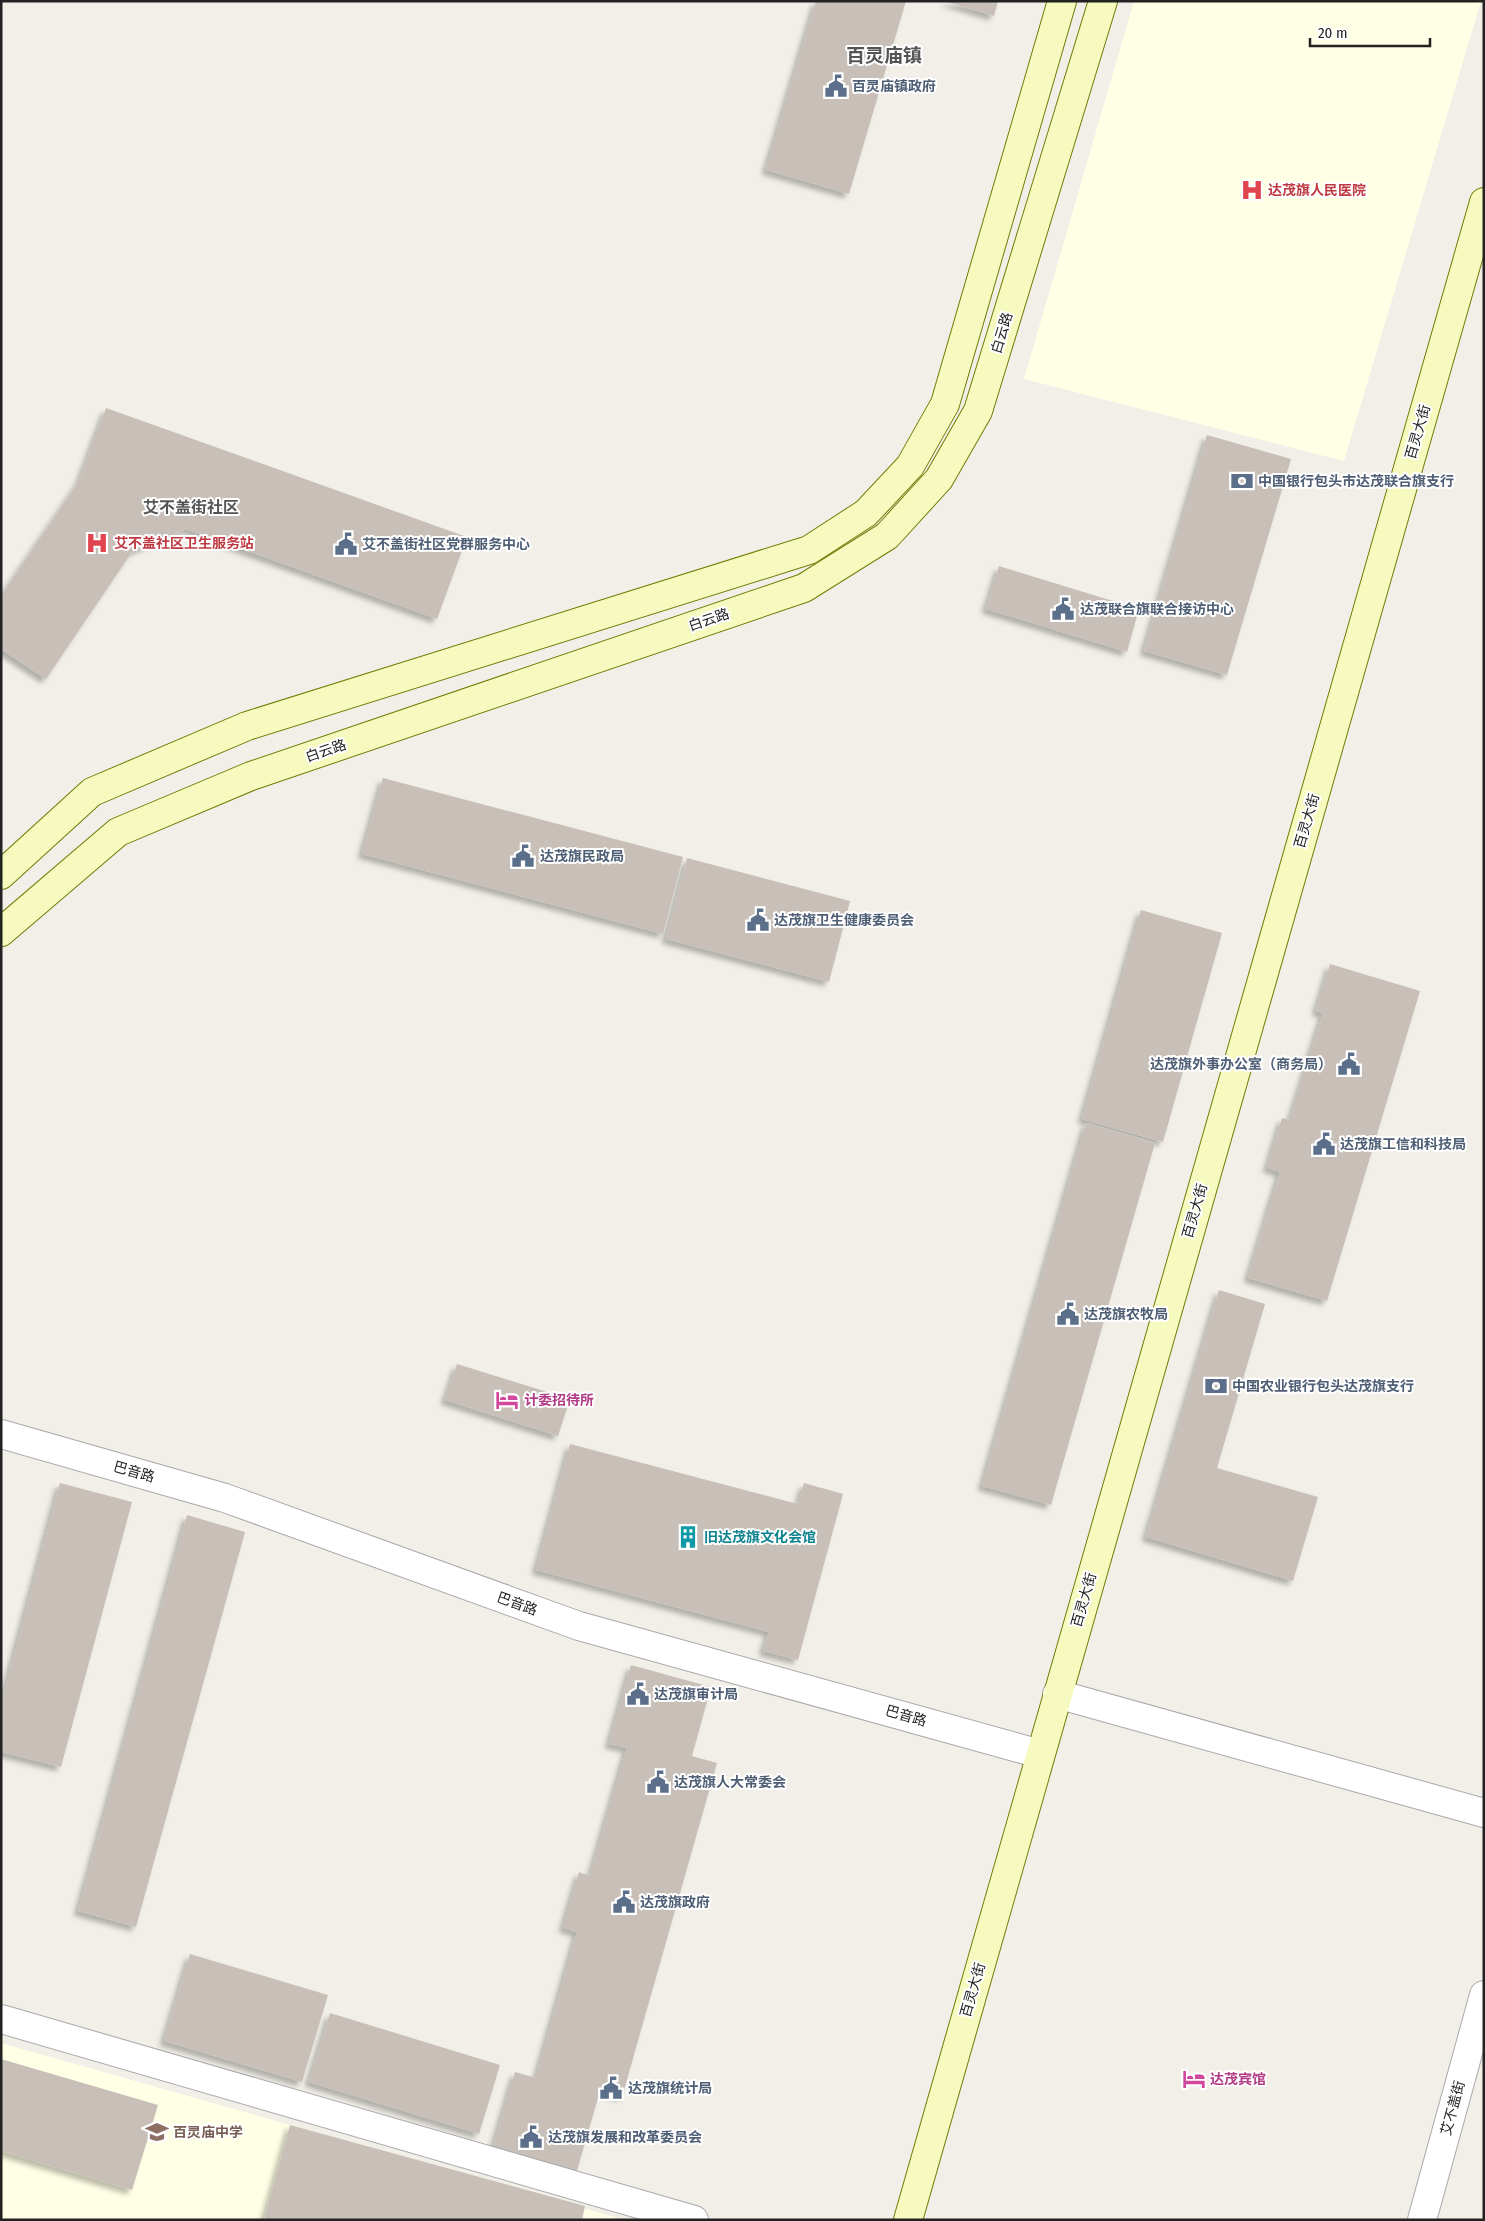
<svg xmlns="http://www.w3.org/2000/svg" width="1485" height="2221" viewBox="0 0 1485 2221" font-family="'Fira Sans Condensed','Noto Sans SC',sans-serif">
  <style>
    .education { fill: #ffffe5 }
    .building { fill: #c7bfb8; filter: url(#shadow) }
    .lines { fill: none; stroke-linecap: round; stroke-linejoin: round }
    .street-casing { stroke: #a9a9a9; stroke-width: 30 }
    .secondary-casing { stroke: #707d05; stroke-width: 30 }
    .street { stroke: #fff; stroke-width: 28 }
    .secondary { stroke: #f7fabf; stroke-width: 28 }
    .labels { text-anchor: middle; dominant-baseline: central; stroke-width: 4; stroke-linejoin: round; paint-order: stroke }
    .service-label { font-size: 14px; font-weight: bold; fill: #4e5e75; stroke: #fff; text-anchor: start }
    .health-label { font-size: 14px; font-weight: bold; fill: #be3a42; stroke: #fff; text-anchor: start }
    .street-label { font-size: 14px; fill: #222; stroke: #fff }
    .hotel-label { font-size: 14px; font-weight: bold; fill: #b23c85; stroke: #fff; text-anchor: start }
    .culture-label { font-size: 14px; font-weight: bold; fill: #0d838f; stroke: #fff; text-anchor: start }
    .education-label { font-size: 14px; font-weight: bold; fill: #785e54; stroke: #fff; text-anchor: start }
    .quarter-label { font-size: 16px; font-weight: bold; fill: #555; stroke: #fff }
    .district-label { font-size: 19px; font-weight: bold; fill: #555; stroke: #fff }
  </style>
  <defs>
    <filter id="shadow"><feDropShadow dx="-4.5" dy="4.5" stdDeviation="2.5" flood-color="#0004"/></filter>
  </defs>
  <rect width="100%" height="100%" fill="#f2efe9"/>
  <g class="education">
    <polygon points="1134,1 1481,1 1344,461 1024,379"/>
    <polygon points="1,2043 625,2220 1,2220"/>
  </g>
  <g class="building">
    <polygon points="816,1 906,1 849,194 766,170"/>
    <polygon points="944,1 998,1 994,16"/>
    <polygon points="106,408 467,537 437,619 186,529 132,552 46,679 1,649 1,596 79,481"/>
    <polygon points="1207,435 1291,459 1227,675 1144,651"/>
    <polygon points="999,566 1139,609 1127,652 986,609"/>
    <polygon points="383,778 683,857 663,934 362,854"/>
    <polygon points="687,858 850,901 829,982 666,939"/>
    <polygon points="1141,910 1222,933 1163,1142 1082,1119"/>
    <polygon points="1330,964 1420,991 1327,1301 1248,1278 1280,1172 1267,1168 1282,1118 1290,1120 1323,1013 1316,1011"/>
    <polygon points="1086,1123 1155,1143 1051,1505 982,1486"/>
    <polygon points="1219,1290 1265,1304 1217,1468 1318,1497 1293,1581 1146,1537"/>
    <polygon points="457,1364 570,1399 558,1436 445,1400"/>
    <polygon points="570,1444 798,1504 804,1483 843,1494 798,1660 763,1651 769,1632 536,1570"/>
    <polygon points="60,1483 132,1502 61,1767 1,1752 1,1705"/>
    <polygon points="187,1515 245,1532 136,1927 78,1911"/>
    <polygon points="631,1665 711,1687 692,1756 717,1763 622,2097 600,2091 576,2174 492,2151 515,2072 536,2078 577,1932 563,1928 579,1872 590,1876 627,1748 609,1744"/>
    <polygon points="190,1954 328,1995 302,2082 164,2041"/>
    <polygon points="330,2013 500,2065 479,2134 309,2082"/>
    <polygon points="1,2059 158,2105 132,2190 1,2151"/>
    <polygon points="290,2125 585,2206 582,2220 264,2220"/>
  </g>
  <g class="lines">
    <defs>
      <g id="street">
        <polyline points="1,1434 225,1498 579,1626 1040,1754"/>
        <polyline points="1057,1694 1484,1813"/>
        <polyline points="1,2019 694,2220"/>
        <polyline points="1422,2220 1484,1995"/>
      </g>
      <g id="secondary">
        <polyline points="1,875 92,792 247,726 809,550 866,513 910,466 945,404 1062,1"/>
        <polyline points="1,932 118,832 251,776 804,588 887,536 939,479 978,411 1103,1"/>
        <polyline points="908,2220 1484,202"/>
      </g>
    </defs>
    <use href="#street" class="street-casing"/>
    <use href="#secondary" class="secondary-casing"/>
    <use href="#street" class="street"/>
    <use href="#secondary" class="secondary"/>
  </g>
  <defs>
    <symbol id="civic-bare" viewBox="-9 -9 18 18"><path d="M-.6-6.5H3V-4.5H.6V-3L4-1V1h2V6H-6V1h2V-1L-.6-3ZM-1.2 2.5V6h2.4V2.5Z" fill="#5c6f8a" stroke="#fff" stroke-width="2.5" paint-order="stroke"/></symbol>
    <symbol id="hospital-bare" viewBox="-9 -9 18 18"><path d="M-5-5h3v3.5h4V-5h3V5h-3V1.5h-4V5h-3Z" fill="#e0444e" stroke="#fff" stroke-width="2.5" paint-order="stroke"/></symbol>
    <symbol id="bank-bare" viewBox="-9 -9 18 18"><path d="M-6-4H6V4H-6ZM0-2.3a2.3 2.3 0 1 0 0 4.6a2.3 2.3 0 1 0 0-4.6Z" fill="#5c6f8a" stroke="#fff" stroke-width="2.5" paint-order="stroke"/></symbol>
    <symbol id="hotel-bare" viewBox="-9 -9 18 18"><path d="M-6-4.5h1.5V1H6V5H4.5V3h-9V5H-6ZM-4 0a1.8 1.8 0 1 1 3.6 0ZM.5 0V-2.5h3Q6-2.5 6 0Z" fill="#d1479c" stroke="#fff" stroke-width="2.5" paint-order="stroke"/></symbol>
    <symbol id="building-bare" viewBox="-9 -9 18 18"><path d="M-4-6H4V6H1V3H-1V6H-4ZM-2.5-4.3h1.7v1.8h-1.7ZM.8-4.3h1.7v1.8H.8ZM-2.5-1h1.7V.8h-1.7ZM.8-1h1.7V.8H.8Z" fill="#0f9aa8" stroke="#fff" stroke-width="2.5" paint-order="stroke"/></symbol>
    <symbol id="school-bare" viewBox="-9 -9 18 18"><path d="M0-5L7-2L0 1L-7-2ZM-4 1L0 2.5L4 1V4Q0 6-4 4Z" fill="#8d6e63" stroke="#fff" stroke-width="2.5" paint-order="stroke"/></symbol>
  </defs>
  <g fill-rule="evenodd">
    <use href="#civic-bare" x="820" y="70" width="32" height="32"/>
    <use href="#hospital-bare" x="1236" y="174" width="32" height="32"/>
    <use href="#bank-bare" x="1226" y="465" width="32" height="32"/>
    <use href="#hospital-bare" x="81" y="527" width="32" height="32"/>
    <use href="#civic-bare" x="330" y="528" width="32" height="32"/>
    <use href="#civic-bare" x="1047" y="593" width="32" height="32"/>
    <use href="#civic-bare" x="507" y="840" width="32" height="32"/>
    <use href="#civic-bare" x="742" y="904" width="32" height="32"/>
    <use href="#civic-bare" x="1333" y="1048" width="32" height="32"/>
    <use href="#civic-bare" x="1308" y="1128" width="32" height="32"/>
    <use href="#civic-bare" x="1052" y="1298" width="32" height="32"/>
    <use href="#bank-bare" x="1200" y="1370" width="32" height="32"/>
    <use href="#hotel-bare" x="491" y="1384" width="32" height="32"/>
    <use href="#building-bare" x="672" y="1521" width="32" height="32"/>
    <use href="#civic-bare" x="622" y="1678" width="32" height="32"/>
    <use href="#civic-bare" x="642" y="1766" width="32" height="32"/>
    <use href="#civic-bare" x="608" y="1886" width="32" height="32"/>
    <use href="#hotel-bare" x="1178" y="2063" width="32" height="32"/>
    <use href="#civic-bare" x="595" y="2072" width="32" height="32"/>
    <use href="#school-bare" x="141" y="2116" width="32" height="32"/>
    <use href="#civic-bare" x="515" y="2121" width="32" height="32"/>
  </g>
  <g class="labels">
    <g class="service-label">
      <text x="852" y="86">百灵庙镇政府</text>
      <text x="1258" y="481">中国银行包头市达茂联合旗支行</text>
      <text x="362" y="544">艾不盖街社区党群服务中心</text>
      <text x="1080" y="609">达茂联合旗联合接访中心</text>
      <text x="540" y="856">达茂旗民政局</text>
      <text x="774" y="920">达茂旗卫生健康委员会</text>
      <text x="1332" y="1064" text-anchor="end">达茂旗外事办公室（商务局）</text>
      <text x="1340" y="1144">达茂旗工信和科技局</text>
      <text x="1084" y="1314">达茂旗农牧局</text>
      <text x="1232" y="1386">中国农业银行包头达茂旗支行</text>
      <text x="654" y="1694">达茂旗审计局</text>
      <text x="674" y="1782">达茂旗人大常委会</text>
      <text x="640" y="1902">达茂旗政府</text>
      <text x="628" y="2088">达茂旗统计局</text>
      <text x="548" y="2137">达茂旗发展和改革委员会</text>
    </g>
    <g class="health-label">
      <text x="1268" y="190">达茂旗人民医院</text>
      <text x="114" y="543">艾不盖社区卫生服务站</text>
    </g>
    <g class="street-label">
      <text transform="translate(1002 333) rotate(-73)">白云路</text>
      <text transform="translate(1418 432) rotate(-74)">百灵大街</text>
      <text transform="translate(709 620) rotate(-19)">白云路</text>
      <text transform="translate(326 751) rotate(-19)">白云路</text>
      <text transform="translate(1307 821) rotate(-74)">百灵大街</text>
      <text transform="translate(1195 1211) rotate(-74)">百灵大街</text>
      <text transform="translate(134 1472) rotate(16)">巴音路</text>
      <text transform="translate(1084 1600) rotate(-74)">百灵大街</text>
      <text transform="translate(517 1604) rotate(20)">巴音路</text>
      <text transform="translate(906 1716) rotate(16)">巴音路</text>
      <text transform="translate(973 1990) rotate(-74)">百灵大街</text>
      <text transform="translate(1453 2108) rotate(-75)">艾不盖街</text>
    </g>
    <g class="hotel-label">
      <text x="524" y="1400">计委招待所</text>
      <text x="1210" y="2079">达茂宾馆</text>
    </g>
    <g class="culture-label">
      <text x="704" y="1537">旧达茂旗文化会馆</text>
    </g>
    <g class="education-label">
      <text x="173" y="2132">百灵庙中学</text>
    </g>
    <g class="quarter-label">
      <text x="191" y="507">艾不盖街社区</text>
    </g>
    <g class="district-label">
      <text x="884" y="55">百灵庙镇</text>
    </g>
  </g>
  <rect width="1485" height="2221" fill="none" stroke="#222222" stroke-width="5"/>
  <path d="M1310 38v8h120v-8" fill="none" stroke="#222222" stroke-width="2.5"/>
  <text x="1318" y="38" font-size="15" fill="#222222" stroke="#ffffff" stroke-width="4" paint-order="stroke">20 m</text>
</svg>
